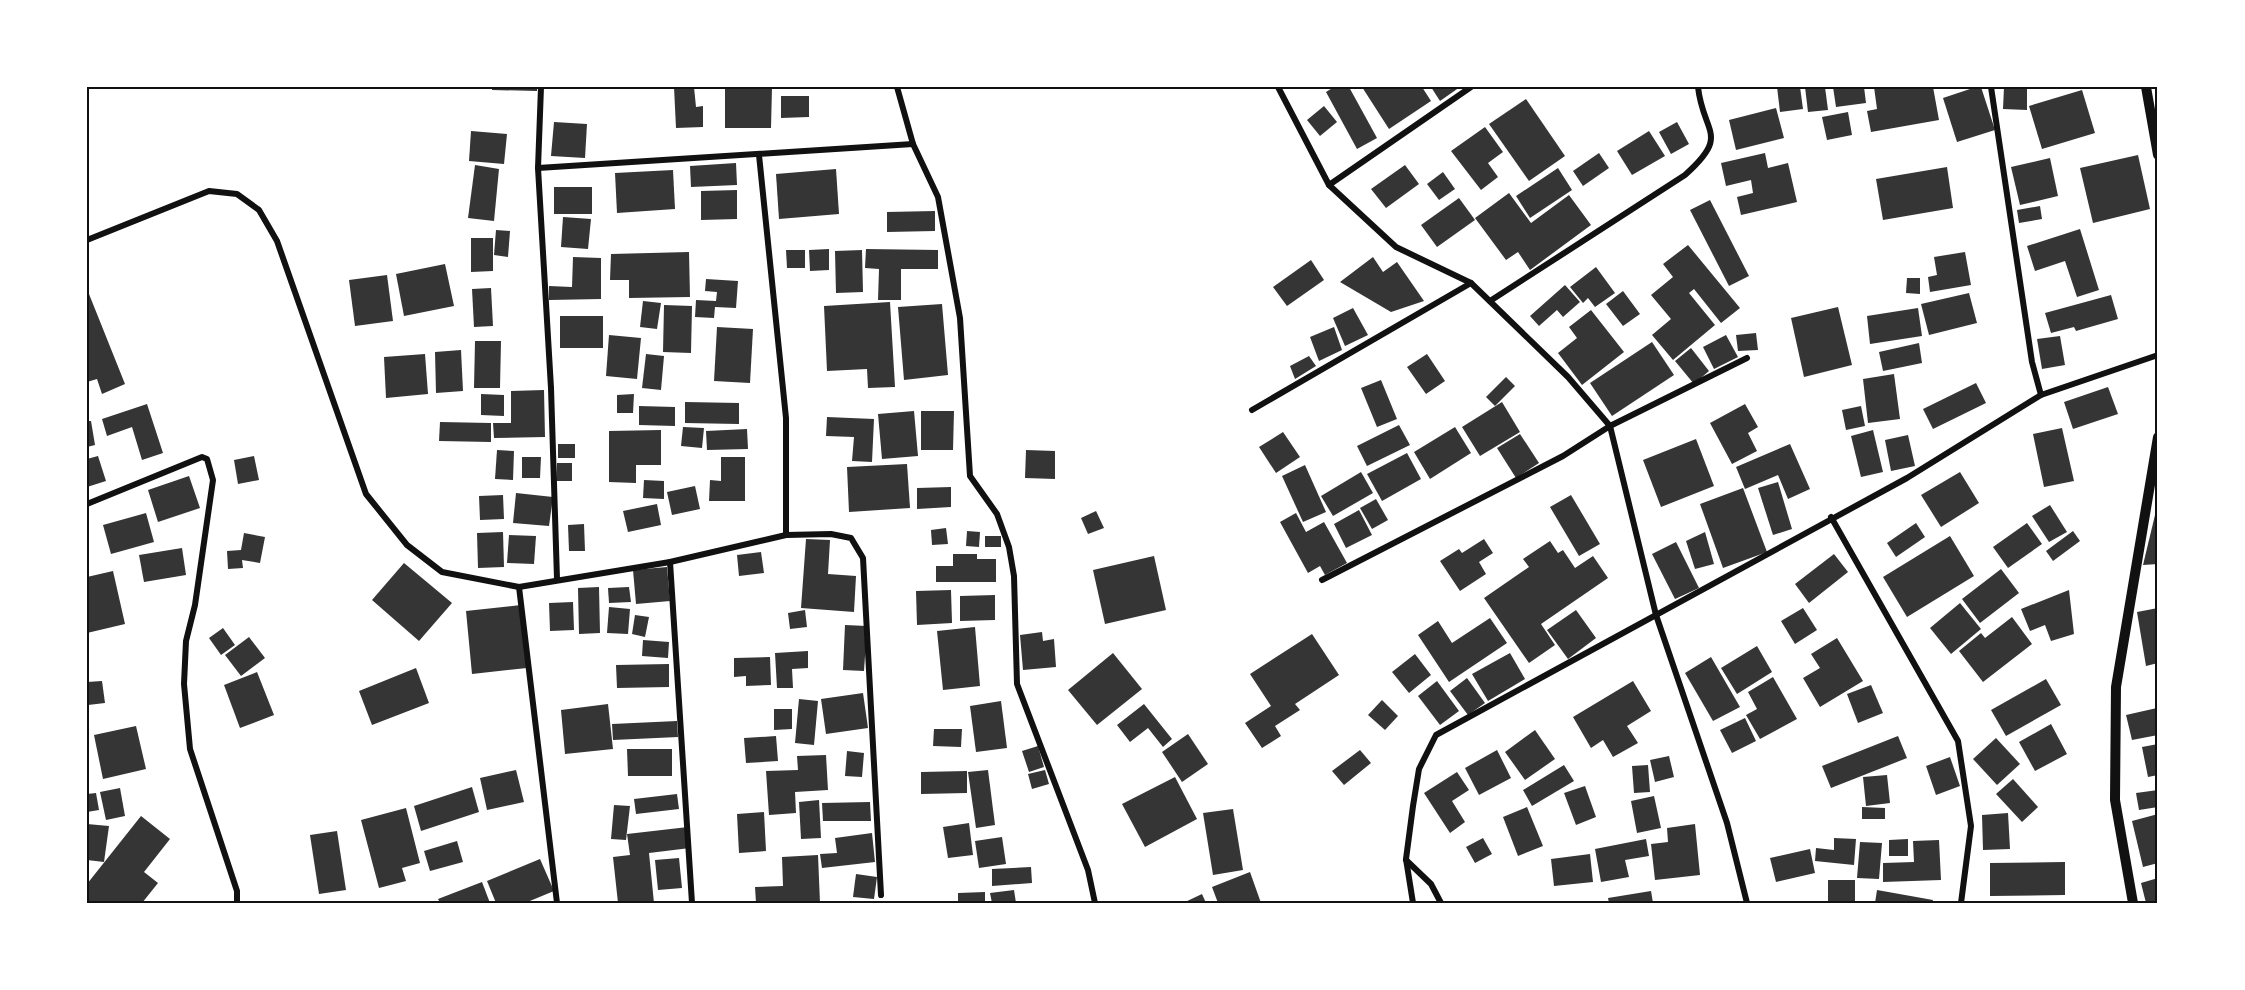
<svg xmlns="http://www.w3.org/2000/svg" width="2245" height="990" viewBox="0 0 2245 990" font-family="Overpass,sans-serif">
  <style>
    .building { fill: #353535 }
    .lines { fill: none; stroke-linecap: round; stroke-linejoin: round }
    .minor { stroke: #111; stroke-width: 6 }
    .tertiary { stroke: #111; stroke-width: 10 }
    .neatline { fill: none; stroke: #111; stroke-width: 2 }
  </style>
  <rect width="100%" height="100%" fill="#fff"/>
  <g class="building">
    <polygon points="492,87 537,87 537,91 492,90"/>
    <polygon points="674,87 694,87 696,107 703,106 703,127 676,128"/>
    <polygon points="725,87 772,87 771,128 725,128"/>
    <polygon points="1334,87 1349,87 1377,138 1357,149 1326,92"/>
    <polygon points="1362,87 1422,87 1431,101 1389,129"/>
    <polygon points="1431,87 1460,87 1440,101"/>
    <polygon points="1777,87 1800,87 1803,109 1780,112"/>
    <polygon points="1805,87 1825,87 1828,110 1808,112"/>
    <polygon points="1833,87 1864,87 1866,103 1836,107"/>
    <polygon points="1874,87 1933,87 1939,120 1871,132 1867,111 1877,109"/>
    <polygon points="1976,87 1981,87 1995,130 1957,142 1943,98"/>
    <polygon points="2004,87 2027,87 2027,110 2003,109"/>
    <polygon points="2082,90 2095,133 2042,149 2029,106"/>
    <polygon points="781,96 809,96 809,117 781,118"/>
    <polygon points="1526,99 1565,156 1529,181 1489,124"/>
    <polygon points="1324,106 1337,122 1320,136 1307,120"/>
    <polygon points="1776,108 1784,138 1736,150 1729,120"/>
    <polygon points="1848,112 1852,135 1827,140 1822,117"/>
    <polygon points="554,122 587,124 585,158 551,156"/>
    <polygon points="1677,122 1689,144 1671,154 1659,132"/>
    <polygon points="1485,127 1503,152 1488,163 1498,177 1481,190 1451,151"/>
    <polygon points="471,131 507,134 504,164 469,161"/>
    <polygon points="1649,131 1665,156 1632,175 1617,151"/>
    <polygon points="1599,153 1609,168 1583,186 1573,171"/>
    <polygon points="1765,153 1768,168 1788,163 1797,202 1741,215 1737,197 1753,193 1751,180 1726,186 1721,163"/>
    <polygon points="2138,155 2150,209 2093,223 2080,168"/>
    <polygon points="2050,158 2058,196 2020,205 2011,167"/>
    <polygon points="736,163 737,185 691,187 690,166"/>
    <polygon points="475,165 499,169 494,221 468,218"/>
    <polygon points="1405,165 1419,184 1386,208 1371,189"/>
    <polygon points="1947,167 1953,208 1883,220 1876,179"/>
    <polygon points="1558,168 1572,190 1530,218 1516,196"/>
    <polygon points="836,169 839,214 779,219 776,174"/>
    <polygon points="673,170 675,209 617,213 615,173"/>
    <polygon points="1443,172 1455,189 1439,200 1427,184"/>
    <rect x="554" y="187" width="38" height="27"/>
    <polygon points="737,190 737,219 701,220 701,191"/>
    <polygon points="1509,193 1531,223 1569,195 1591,225 1530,270 1518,252 1506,260 1475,218"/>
    <polygon points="1459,198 1475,220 1437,247 1421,225"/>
    <polygon points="1710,200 1749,276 1729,286 1690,210"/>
    <polygon points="2040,206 2042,219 2019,223 2017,210"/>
    <polygon points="935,211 935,231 887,232 887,212"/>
    <polygon points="563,217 591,219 588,249 561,247"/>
    <polygon points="2080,229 2099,290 2077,297 2065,261 2035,271 2027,246"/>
    <polygon points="496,230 510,231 508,257 494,255"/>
    <polygon points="471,238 493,238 493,271 471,272"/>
    <polygon points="1688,245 1740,308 1721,323 1694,289 1689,293 1715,325 1673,360 1652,335 1671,319 1651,295 1673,277 1663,264"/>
    <polygon points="829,249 829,270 810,271 809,250"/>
    <polygon points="866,249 938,250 938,269 901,269 901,300 878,300 879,269 865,268"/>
    <polygon points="786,250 805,250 805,268 787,268"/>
    <polygon points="862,250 863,292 836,293 835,251"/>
    <polygon points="689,252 690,297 629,298 629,280 610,280 611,254"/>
    <polygon points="1965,252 1971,285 1930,292 1928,277 1937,275 1934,257"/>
    <polygon points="573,257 601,258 601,299 549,300 549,286 572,287"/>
    <polygon points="1373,257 1383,272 1397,262 1424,301 1391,312 1340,282"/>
    <polygon points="1311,260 1324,280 1287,306 1273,287"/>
    <polygon points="445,264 454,306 404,316 396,274"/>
    <polygon points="1596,267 1615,293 1595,307 1588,298 1583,303 1570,287"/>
    <polygon points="387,275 393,321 355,326 349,280"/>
    <polygon points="1907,278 1920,278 1920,294 1906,293"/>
    <polygon points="706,279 738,281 736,308 715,307 714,318 695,317 696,300 716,301 717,292 705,291"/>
    <polygon points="1565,285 1580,302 1563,317 1557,310 1539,326 1530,316"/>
    <polygon points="491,288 493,326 474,327 472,289"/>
    <polygon points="1623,291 1640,314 1623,326 1606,304"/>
    <polygon points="1969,293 1977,323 1929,335 1921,304"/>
    <polygon points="89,294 125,384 102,394 97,379 87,382"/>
    <polygon points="2111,295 2118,319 2076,331 2074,327 2051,333 2045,313"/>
    <polygon points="643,301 661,303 657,329 640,327"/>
    <polygon points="890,302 895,387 868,388 867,369 827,371 824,306"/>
    <polygon points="942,304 948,375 904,380 898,307"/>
    <polygon points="664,305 692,306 691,353 663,352"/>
    <polygon points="1838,307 1852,365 1804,377 1791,318"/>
    <polygon points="1353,308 1368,335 1345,346 1333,318"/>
    <polygon points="1918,308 1922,336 1870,344 1867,316"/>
    <polygon points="1591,310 1624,352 1582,385 1558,353 1577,338 1569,327"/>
    <rect x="560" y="316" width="43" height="32"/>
    <polygon points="717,327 753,329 750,383 714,381"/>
    <polygon points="1334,327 1342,350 1319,361 1310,337"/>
    <polygon points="1756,333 1758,350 1738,351 1736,335"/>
    <polygon points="609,335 641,338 637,379 606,376"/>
    <polygon points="1726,335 1738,357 1714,369 1703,347"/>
    <polygon points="2060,336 2065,365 2042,369 2037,339"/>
    <polygon points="475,341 501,341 500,388 474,388"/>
    <polygon points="1652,342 1674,375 1612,416 1590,383"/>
    <polygon points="1919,343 1922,363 1883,371 1879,352"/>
    <polygon points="1691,348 1709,371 1694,384 1675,361"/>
    <polygon points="461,350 463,391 436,393 435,352"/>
    <polygon points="425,354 428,394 386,398 384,357"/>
    <polygon points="646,354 664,356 661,390 642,388"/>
    <polygon points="1427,354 1445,381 1426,394 1407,367"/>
    <polygon points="1309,356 1316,366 1295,379 1290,366"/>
    <polygon points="1894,374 1900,419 1868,423 1863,379"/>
    <polygon points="1506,377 1515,386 1495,406 1486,397"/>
    <polygon points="1381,380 1397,419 1377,427 1361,388"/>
    <polygon points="1976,383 1986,403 1933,429 1923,409"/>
    <polygon points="2108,387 2118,414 2073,429 2064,402"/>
    <polygon points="544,390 545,437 494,438 493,423 511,423 511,391"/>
    <polygon points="481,394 504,395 504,416 481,415"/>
    <polygon points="634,394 633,413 617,413 617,395"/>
    <polygon points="685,402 739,403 739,424 685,423"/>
    <polygon points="1502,402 1520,432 1480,456 1462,427"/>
    <polygon points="147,404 163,453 142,460 132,427 107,436 102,419"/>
    <polygon points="1745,404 1758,427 1748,433 1757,451 1732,464 1710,423"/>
    <polygon points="639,406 675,407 675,426 639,425"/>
    <polygon points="1861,406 1865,426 1846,430 1842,410"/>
    <polygon points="914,411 918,456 882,459 878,414"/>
    <polygon points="921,411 954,411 953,450 921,450"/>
    <polygon points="827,417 874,419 872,462 852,461 854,437 826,436"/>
    <polygon points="87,421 91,421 95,445 87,447"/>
    <polygon points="440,422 491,423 491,442 439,441"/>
    <polygon points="1399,425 1410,445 1367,466 1357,446"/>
    <polygon points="683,427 704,428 702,448 681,446"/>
    <polygon points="1455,427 1471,453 1430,479 1414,452"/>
    <polygon points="2062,428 2074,481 2044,487 2033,434"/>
    <polygon points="747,429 748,449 707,450 706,431"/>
    <polygon points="661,430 661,465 636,465 636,483 609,482 609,431"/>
    <polygon points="1873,430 1883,472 1861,477 1851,436"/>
    <polygon points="1283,432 1300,457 1276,473 1259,447"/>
    <polygon points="1520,434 1539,463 1516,478 1497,448"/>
    <polygon points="1908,435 1915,466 1891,471 1885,440"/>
    <polygon points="1696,439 1714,486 1661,507 1643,460"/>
    <rect x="558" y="444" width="17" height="14"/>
    <polygon points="1790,444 1810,489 1788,499 1778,475 1745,489 1736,467"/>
    <polygon points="497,450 514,451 513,480 495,479"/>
    <polygon points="1026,450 1055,451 1055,479 1025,478"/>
    <polygon points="1407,453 1421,479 1382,501 1367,474"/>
    <polygon points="98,456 106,481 87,487 87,459"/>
    <polygon points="254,456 259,480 238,484 234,460"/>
    <polygon points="522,457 541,457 540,478 522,478"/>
    <polygon points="721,457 745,457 745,501 709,501 710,480 721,481"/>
    <polygon points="557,463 572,463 572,481 556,481"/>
    <polygon points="907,464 910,508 849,512 847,467"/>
    <polygon points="1305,465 1326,512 1303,522 1282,476"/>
    <polygon points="1361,472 1373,493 1333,516 1321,496"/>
    <polygon points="1960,472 1979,503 1941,527 1921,495"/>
    <polygon points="189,476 200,508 158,522 148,490"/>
    <polygon points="644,480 664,481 664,499 643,498"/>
    <polygon points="1778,482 1792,529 1773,535 1758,488"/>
    <polygon points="695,486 700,509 672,515 667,492"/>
    <polygon points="951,487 951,507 917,509 917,488"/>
    <polygon points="1743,488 1767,552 1723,568 1700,504"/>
    <polygon points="516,493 553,497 549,526 513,523"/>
    <polygon points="503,495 504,519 480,520 479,496"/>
    <polygon points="1571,495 1600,544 1579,556 1550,507"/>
    <polygon points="1376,499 1388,520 1372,529 1360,508"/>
    <polygon points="657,504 661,525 628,532 623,511"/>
    <polygon points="2050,505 2067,532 2049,542 2032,516"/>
    <polygon points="1359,510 1372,535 1346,548 1334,524"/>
    <polygon points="1096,511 1104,528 1088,534 1081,518"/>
    <polygon points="146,513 154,542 111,554 103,525"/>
    <polygon points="1296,513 1306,532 1324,522 1347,563 1325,575 1320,566 1308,573 1280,522"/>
    <polygon points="2155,515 2158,515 2158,564 2143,565"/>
    <polygon points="1916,523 1925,537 1896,557 1887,543"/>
    <polygon points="2027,523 2042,544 2008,568 1993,547"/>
    <polygon points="584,524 585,551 569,551 568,525"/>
    <polygon points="946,528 948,544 932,545 931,530"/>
    <polygon points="967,531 980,532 979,547 966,546"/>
    <polygon points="2073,531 2080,541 2053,561 2046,551"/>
    <polygon points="503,532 504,567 478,568 477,533"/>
    <polygon points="1705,532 1714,564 1695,569 1686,541"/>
    <polygon points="244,533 265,537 260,563 242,560 243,568 228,569 227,551 241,550"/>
    <polygon points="509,535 536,536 534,564 507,563"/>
    <rect x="985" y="536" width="16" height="11"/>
    <polygon points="1950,536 1974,576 1907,617 1883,577"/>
    <polygon points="806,539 830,540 828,574 856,576 854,612 801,608"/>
    <polygon points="1484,539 1493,553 1479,562 1486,574 1460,591 1440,561 1459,549 1462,553"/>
    <polygon points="1550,541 1558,553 1563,550 1575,568 1593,556 1608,578 1541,624 1555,645 1529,663 1484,598 1529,567 1523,559"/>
    <polygon points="1676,542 1699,588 1675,599 1652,554"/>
    <polygon points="182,548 186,575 144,582 139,555"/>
    <polygon points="761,552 764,573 739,576 737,555"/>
    <polygon points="953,554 977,554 977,559 996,559 996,582 936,582 936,566 953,566"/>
    <polygon points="1834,554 1848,572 1809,603 1795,584"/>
    <polygon points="1154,556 1166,610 1105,624 1093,570"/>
    <polygon points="404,563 452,603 419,641 372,600"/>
    <polygon points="667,567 670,601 636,604 633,570"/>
    <polygon points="2001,569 2019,593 1980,623 1962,599"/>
    <polygon points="113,571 125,624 87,633 87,577"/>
    <polygon points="599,587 600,633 579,634 578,588"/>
    <polygon points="629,587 631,602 609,603 608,588"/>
    <polygon points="951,590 952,623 917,625 916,591"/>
    <polygon points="2069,590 2074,634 2051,641 2045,625 2030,631 2021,609"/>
    <polygon points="995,595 995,620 960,621 960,596"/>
    <polygon points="573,602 574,630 550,631 549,603"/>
    <polygon points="1960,603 1981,629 1951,654 1930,628"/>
    <polygon points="521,605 527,668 472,674 466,611"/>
    <polygon points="609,607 630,609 628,634 607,633"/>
    <polygon points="1803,608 1817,630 1795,644 1781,621"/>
    <polygon points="2158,608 2158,663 2146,666 2137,612"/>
    <polygon points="805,610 807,627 790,629 788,613"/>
    <polygon points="1576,610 1596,638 1568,659 1547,630"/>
    <polygon points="635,615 649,617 645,637 632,634"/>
    <polygon points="2012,617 2032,644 1983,682 1959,651 1981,633 1985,638"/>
    <polygon points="1490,618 1507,643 1449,682 1418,635 1438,621 1452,643"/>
    <polygon points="845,625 867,626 864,671 843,670"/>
    <polygon points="975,627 980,686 943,690 937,631"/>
    <polygon points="223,628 235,645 221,655 209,638"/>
    <polygon points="1042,632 1043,641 1054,639 1056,667 1023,670 1020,635"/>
    <polygon points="1312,634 1339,675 1295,704 1300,710 1275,726 1281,736 1262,748 1245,723 1271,706 1250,674"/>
    <polygon points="249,637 265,658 241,676 225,655"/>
    <polygon points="1837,638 1863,681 1820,707 1803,678 1820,668 1811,654"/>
    <polygon points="643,640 669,642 668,658 642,656"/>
    <polygon points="1757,646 1772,672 1737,694 1721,668"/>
    <polygon points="808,651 808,668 792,669 793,688 777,688 775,653"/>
    <polygon points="1113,653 1142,689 1097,725 1068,690"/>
    <polygon points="1510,653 1525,679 1488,701 1472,674"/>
    <polygon points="1415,654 1431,675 1409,693 1392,672"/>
    <polygon points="770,657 771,685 746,686 746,676 734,677 734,658"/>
    <polygon points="1711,657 1740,707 1713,721 1685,673"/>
    <polygon points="669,664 669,687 617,688 616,665"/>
    <polygon points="416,668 429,703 372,725 359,691"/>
    <polygon points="257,672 274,715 240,728 224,685"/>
    <polygon points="1773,677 1797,719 1760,739 1746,715 1757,709 1748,692"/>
    <polygon points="1467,678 1485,703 1468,715 1450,691"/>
    <polygon points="2046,679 2061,705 2006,736 1991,710"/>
    <polygon points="102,681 105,703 88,705 87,682"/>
    <polygon points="1437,681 1459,711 1440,725 1418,696"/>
    <polygon points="1633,681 1651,711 1627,726 1638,743 1613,757 1603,740 1591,748 1573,717"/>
    <polygon points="1871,685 1883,713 1858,723 1847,694"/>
    <polygon points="863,693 868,728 826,734 821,699"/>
    <polygon points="799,699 818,701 814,745 795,743"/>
    <polygon points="1382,700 1398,716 1385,730 1368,715"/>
    <polygon points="1001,701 1007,748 976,752 970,706"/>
    <polygon points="608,704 613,749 565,754 561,710"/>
    <polygon points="1144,704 1172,739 1163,747 1148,728 1130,742 1117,725"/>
    <polygon points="2157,708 2158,735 2132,740 2126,715"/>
    <polygon points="774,709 792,709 792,729 774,730"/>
    <polygon points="1745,718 1756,741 1732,753 1720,730"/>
    <polygon points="677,721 678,737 613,740 612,724"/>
    <polygon points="2051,724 2067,754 2035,771 2019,742"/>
    <polygon points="136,726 146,769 103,779 94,735"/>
    <polygon points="934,729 962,729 961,747 933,746"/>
    <polygon points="1535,730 1555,759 1525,780 1505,752"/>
    <polygon points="1188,734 1208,764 1182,782 1162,752"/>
    <polygon points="776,736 778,761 746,763 744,738"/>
    <polygon points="1898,736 1907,758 1831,788 1822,766"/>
    <polygon points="1996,738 2020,764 1997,785 1973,759"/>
    <polygon points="2158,744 2158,775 2148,777 2142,747"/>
    <polygon points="1038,746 1044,767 1029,772 1022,751"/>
    <polygon points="627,749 672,749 672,776 628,776"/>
    <polygon points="1360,750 1371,763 1344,785 1332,771"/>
    <polygon points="1497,750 1511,778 1479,795 1465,768"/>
    <polygon points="847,751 864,753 862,777 845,776"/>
    <polygon points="826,755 828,790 795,792 796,813 769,815 766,771 798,770 797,756"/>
    <polygon points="1669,756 1674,777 1655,782 1650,760"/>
    <polygon points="1950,757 1960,786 1936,795 1926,766"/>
    <polygon points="1564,765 1574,781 1532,806 1523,790"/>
    <polygon points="1648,765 1650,792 1634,793 1632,766"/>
    <polygon points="516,770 524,802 487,810 480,778"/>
    <polygon points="988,770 995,825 976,828 968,772"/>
    <polygon points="1045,770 1049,784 1032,789 1028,774"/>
    <polygon points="967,771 967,793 921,794 921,772"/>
    <polygon points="1457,772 1469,790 1452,801 1465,822 1450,833 1424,793"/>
    <polygon points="1887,775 1890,803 1866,806 1863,777"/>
    <polygon points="1175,777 1197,819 1145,847 1122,804"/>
    <polygon points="2013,779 2038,807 2022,822 1996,794"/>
    <polygon points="1585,786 1596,817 1576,825 1564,793"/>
    <polygon points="472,787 479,812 421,831 414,806"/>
    <polygon points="120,788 125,816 106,820 100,792"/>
    <polygon points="2158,790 2158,807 2139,810 2136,793"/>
    <polygon points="96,793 99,810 87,812 87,794"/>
    <polygon points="677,794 679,809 636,814 634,799"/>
    <polygon points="1654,796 1661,828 1637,833 1631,801"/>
    <polygon points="819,800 821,838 801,839 799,802"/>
    <polygon points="870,802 871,821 823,821 822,803"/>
    <polygon points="614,805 630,806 626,840 611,839"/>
    <polygon points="1527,807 1543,846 1518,856 1503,817"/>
    <polygon points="1862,807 1885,808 1885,819 1862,819"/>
    <polygon points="406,808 420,863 402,868 406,881 379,888 361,820"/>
    <polygon points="1233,809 1243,870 1213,875 1203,813"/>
    <polygon points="764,812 766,851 739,853 737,814"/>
    <polygon points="2008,813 2010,849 1983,850 1982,815"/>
    <polygon points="2158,814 2158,863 2143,867 2132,821"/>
    <polygon points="141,816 170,839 144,872 158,883 142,903 87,903 87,884"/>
    <polygon points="969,823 973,855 948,858 943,827"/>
    <polygon points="87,824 109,826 104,862 87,860"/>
    <polygon points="1695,824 1700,875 1655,880 1651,844 1668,842 1667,828"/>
    <polygon points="688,827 690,848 649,853 654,903 618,903 613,857 630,855 627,834"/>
    <polygon points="337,831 346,890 319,894 310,835"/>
    <polygon points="872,833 875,862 822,868 820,854 837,853 835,838"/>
    <polygon points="1002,837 1006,864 979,868 975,841"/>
    <polygon points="1483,838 1492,854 1475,863 1466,847"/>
    <polygon points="1834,838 1856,839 1854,865 1815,861 1816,848 1834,850"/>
    <polygon points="1646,839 1649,856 1625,860 1629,877 1601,882 1595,849"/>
    <polygon points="1908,839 1908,856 1889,856 1889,840"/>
    <polygon points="1939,840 1941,880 1883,882 1883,863 1914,862 1913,841"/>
    <polygon points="457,841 463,862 430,871 424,851"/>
    <polygon points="1860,842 1882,843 1879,879 1857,878"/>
    <polygon points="1810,849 1815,873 1776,882 1770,858"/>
    <polygon points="1590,854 1593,882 1554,886 1551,859"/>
    <polygon points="818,855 820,903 756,903 755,887 783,886 782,857"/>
    <polygon points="679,858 682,888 658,890 655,860"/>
    <polygon points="540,859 554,891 525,903 496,903 487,881"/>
    <polygon points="2065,862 2065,895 1990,896 1990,863"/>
    <polygon points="1031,867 1032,883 992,886 992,869"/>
    <polygon points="1250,872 1261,903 1218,903 1212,887"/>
    <polygon points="856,874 877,877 874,899 853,897"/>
    <polygon points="2158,878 2158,903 2146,903 2141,883"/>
    <rect x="1828" y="880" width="27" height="23"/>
    <polygon points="482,882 490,903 440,903 438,899"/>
    <polygon points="1014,890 1016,903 992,903 990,893"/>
    <polygon points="1877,890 1933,900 1932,903 1875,903"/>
    <polygon points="1651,891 1653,903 1609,903 1608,898"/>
    <polygon points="985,892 985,903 958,903 958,893"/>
    <polygon points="1202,894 1206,903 1183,903"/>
  </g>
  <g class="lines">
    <g class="minor">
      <polyline points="541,87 538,168 551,388 557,579"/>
      <polyline points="897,87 913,144 938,197 960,318 970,476 997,514 1009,547 1014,576 1017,684 1088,870 1095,903"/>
      <polyline points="1278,87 1329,185 1396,247 1471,283 1568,377 1610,426 1656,615 1727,823 1747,903"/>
      <polyline points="1991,87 2032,362 2041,395"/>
      <polyline points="759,155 786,418 786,535"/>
      <polyline points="538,168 913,144"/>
      <polyline points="1329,185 1471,87"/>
      <polyline points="87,240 209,191 237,194 259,210 277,241 366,494 407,545 442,572 519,587 670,562 786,535 831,534 851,538 863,558 881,895"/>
      <path d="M1490,301L1685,175C1731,134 1703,134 1698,87"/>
      <polyline points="1252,410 1471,283"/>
      <polyline points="87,504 202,457 207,459 213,480 195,605 186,641 184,684 190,749 237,891 237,903"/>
      <polyline points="1831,517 1958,741 1971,826 1961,903"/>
      <polyline points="670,562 692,903"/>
      <polyline points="1322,580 1563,456 1610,426 1747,358"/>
      <polyline points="519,587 557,903"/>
      <polyline points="1406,860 1431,884 1441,903"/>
      <polyline points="1413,903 1406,859 1413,806 1419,769 1436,735 1907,478 2041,395 2158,355"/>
    </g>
    <g class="tertiary">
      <polyline points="2146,87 2158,155"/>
      <polyline points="2133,903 2115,800 2116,687 2158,437"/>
    </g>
  </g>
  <rect width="2245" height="990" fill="none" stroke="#ffffff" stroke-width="177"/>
  <rect x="88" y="88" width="2068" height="814" class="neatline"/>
</svg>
